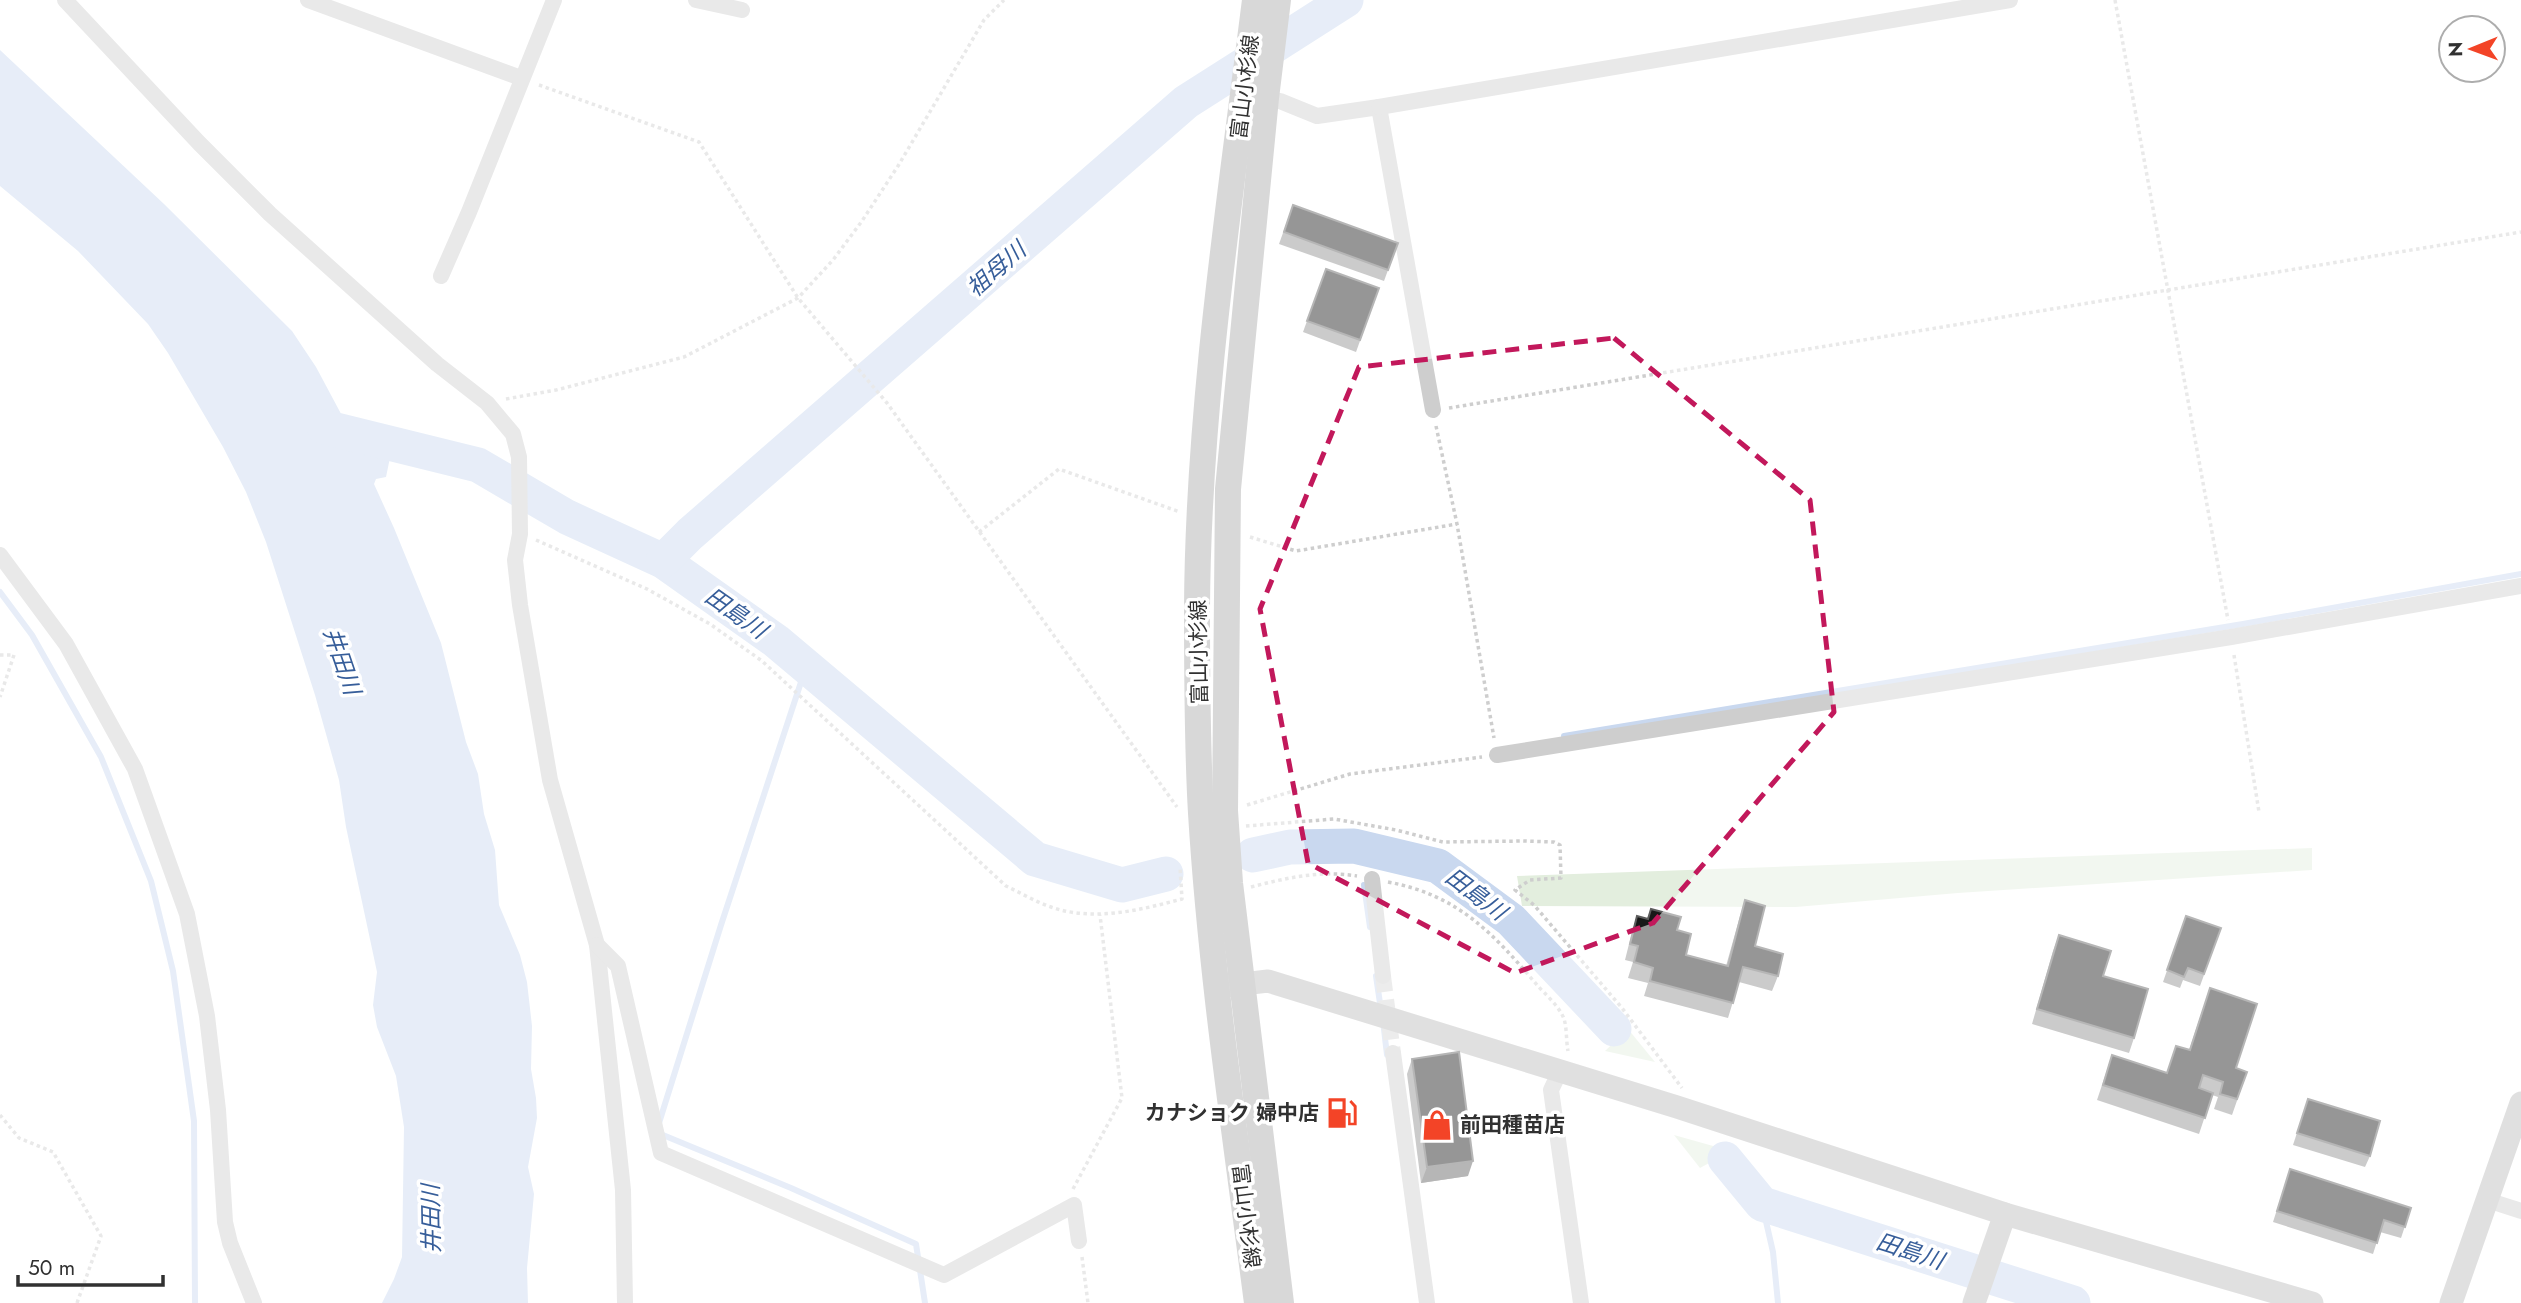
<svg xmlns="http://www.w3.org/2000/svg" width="2521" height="1303" viewBox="0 0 2521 1303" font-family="Jost,'Noto Sans JP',sans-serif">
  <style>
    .green { fill: #e3eede }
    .water { fill: #c9d8ef }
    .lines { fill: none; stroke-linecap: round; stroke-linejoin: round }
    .stream { stroke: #c9d8ef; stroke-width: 6 }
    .river { stroke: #c9d8ef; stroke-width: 35 }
    .street-tunnel { stroke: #d6d6d6; stroke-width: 16; stroke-dasharray: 16 8; stroke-linecap: butt }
    .path { stroke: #cecece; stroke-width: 3.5; stroke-dasharray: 3.5 3.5; stroke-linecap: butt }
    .street { stroke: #cecece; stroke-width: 16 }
    .secondary { stroke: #bbb; stroke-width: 23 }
    .primary { stroke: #a9a9a9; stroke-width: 26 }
    .wall { fill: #8c8c8c }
    .shaded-wall { fill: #5d5d5d }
    .building { fill: #181818; stroke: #5d5d5d; stroke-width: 2 }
    .marked { fill: none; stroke: #c2185b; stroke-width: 5; stroke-dasharray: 14 9; stroke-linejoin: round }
    .labels { text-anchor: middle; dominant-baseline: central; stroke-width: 7; stroke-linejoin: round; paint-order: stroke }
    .street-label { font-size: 21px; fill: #313131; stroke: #fff }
    .poi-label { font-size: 21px; font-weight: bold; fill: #313131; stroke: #fff; text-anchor: end }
    .water-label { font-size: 23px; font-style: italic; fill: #375e9a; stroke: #fff }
  </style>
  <rect width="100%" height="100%" fill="#fff"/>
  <g class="green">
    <polygon points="2312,848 2312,870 1958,893 1796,907 1522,906 1517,876"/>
    <polygon points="1628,1029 1655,1062 1605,1051"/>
    <polygon points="1674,1135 1731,1151 1700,1168"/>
  </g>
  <polygon class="water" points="0,50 164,204 292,331 316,367 347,425 357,432 392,448 386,477 376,479 374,484 394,528 441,643 466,742 478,774 484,814 495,850 499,905 520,955 527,982 532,1026 531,1069 536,1098 537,1118 528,1167 534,1194 527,1268 528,1303 382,1303 394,1279 402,1257 404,1127 396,1076 377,1027 373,1005 377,972 346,827 339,780 315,695 266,542 246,492 223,447 168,353 148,324 78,251 0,186"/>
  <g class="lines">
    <g class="stream">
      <polyline points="0,592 32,635 101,757 151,881 173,971 194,1121 195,1303"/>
      <polyline points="1564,736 2243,624 2521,574"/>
      <polyline points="1364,885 1370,927"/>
      <polyline points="1376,976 1381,1010"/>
      <polyline points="1383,1021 1387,1055"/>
      <polyline points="659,1123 721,925 806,667"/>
      <polyline points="658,1133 791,1188 916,1244 925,1303"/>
      <polyline points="1762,1204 1773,1252 1778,1303"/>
    </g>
    <g class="river">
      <polyline points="324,427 478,465 567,517 663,561 776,641 1035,859 1122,885 1166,874"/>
      <polyline points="663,561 690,534 1186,102 1346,0"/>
      <polyline points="1253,855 1290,847 1354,846 1438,866 1511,920 1614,1029"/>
      <polyline points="1725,1159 1762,1204 2073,1303"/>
    </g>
    <polyline class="street-tunnel" points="1383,976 1393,1053"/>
    <g class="path">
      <polyline points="2115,0 2228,620"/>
      <polyline points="539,85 699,142 798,298 887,403 1177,807"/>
      <polyline points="506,399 556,390 684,357 798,298 833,260 862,221 898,166 984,20 1004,0"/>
      <polyline points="1449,408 2521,232"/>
      <polyline points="1436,426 1457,524 1494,738"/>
      <polyline points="979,532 1059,469 1180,512"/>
      <polyline points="1250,537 1296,551 1457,524"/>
      <path d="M536,540L647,589L710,624L762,661L1006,886C1021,893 1036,902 1051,907C1094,922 1140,910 1182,899L1180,867"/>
      <polyline points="0,655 14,655 0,697"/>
      <polyline points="2234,655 2259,812"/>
      <polyline points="1247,805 1350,774 1482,757"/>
      <polyline points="1246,826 1334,819 1396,830 1443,842 1523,841 1554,842 1560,845 1561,878 1530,880 1515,890 1534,905 1622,1008 1682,1088"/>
      <path d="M1388,882C1458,895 1493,933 1537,985C1545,994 1560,1007 1564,1019C1567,1028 1566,1041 1568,1051"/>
      <path d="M1251,887C1286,878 1320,870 1357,876"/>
      <polyline points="0,1115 19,1138 53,1152 101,1236 77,1303"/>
      <polyline points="1073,1189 1122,1098 1100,915"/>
      <polyline points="1082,1257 1088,1303"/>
    </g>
    <g class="street">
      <polyline points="65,0 199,143 270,214 437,364 487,403 513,434 519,457 520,534 515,560 520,605 550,780 597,945 623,1190 625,1303"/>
      <polyline points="308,0 521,78"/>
      <polyline points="696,0 742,10"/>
      <polyline points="1266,98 1280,101 1317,116 1379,107 1433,410"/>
      <polyline points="1379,107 2010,0"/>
      <polyline points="441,276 469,212 554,0"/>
      <polyline points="0,555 66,644 135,769 187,914 207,1016 218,1110 225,1222 230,1243 254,1303"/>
      <polyline points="1497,755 2231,637 2521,586"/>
      <polyline points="1372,879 1383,976"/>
      <polyline points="597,945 618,966 661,1153 944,1275 1074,1205 1079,1241"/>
      <polyline points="1393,1053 1427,1303"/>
      <polyline points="1560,1071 1551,1090 1581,1303"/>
      <polyline points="2487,1200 2521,1211"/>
    </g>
    <g class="secondary">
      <polyline points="1226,986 1268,981 1677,1107 2005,1214 2312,1303"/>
      <polyline points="1974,1303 2005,1214"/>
      <polyline points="2451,1303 2521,1103"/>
    </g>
    <g class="primary">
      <path d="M1255,0C1230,201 1198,406 1197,609C1197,676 1197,745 1201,813C1211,977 1236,1140 1257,1303"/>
      <polyline points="1278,0 1266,98 1228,489 1225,811 1230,883 1281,1303"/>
    </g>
  </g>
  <g class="wall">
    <polygon points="1293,205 1398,243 1384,281 1279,244"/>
    <polygon points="1326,269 1379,288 1356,352 1303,332"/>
    <polygon points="1745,900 1755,946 1778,976 1772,991 1739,982 1728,1018 1644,996 1648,983 1628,978 1633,962 1625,960 1632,932 1637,916 1647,919 1651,909 1677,930 1686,955 1726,966 1740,916"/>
    <polygon points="2186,916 2221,928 2200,986 2183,980 2180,988 2163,982"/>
    <polygon points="2059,935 2103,976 2134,1038 2129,1053 2032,1024 2053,951"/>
    <polygon points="2210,988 2236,1068 2247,1072 2232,1115 2214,1109 2218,1097 2212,1095 2199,1134 2097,1100 2112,1055 2167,1073 2189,1050"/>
    <polygon points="1412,1059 1468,1176 1421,1183 1407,1074"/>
    <polygon points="2308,1099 2370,1156 2365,1167 2293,1145"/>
    <polygon points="2290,1169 2411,1208 2401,1238 2380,1232 2373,1254 2273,1222"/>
  </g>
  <polygon class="shaded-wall" points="1473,1161 1468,1176 1421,1183 1427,1167"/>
  <g class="building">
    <polygon points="1293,205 1398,243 1388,270 1284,232"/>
    <polygon points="1326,269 1379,288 1360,340 1307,321"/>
    <polygon points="1745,900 1765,906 1755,946 1783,954 1778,976 1743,967 1733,1003 1650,981 1653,968 1634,962 1638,946 1630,944 1637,916 1648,919 1651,909 1681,917 1677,930 1691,934 1686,955 1728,966"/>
    <polygon points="2186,916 2221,928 2204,974 2188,968 2184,977 2167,970"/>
    <polygon points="2059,935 2111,951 2103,976 2148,989 2134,1038 2037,1009"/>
    <polygon points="2210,988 2257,1004 2236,1068 2247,1072 2237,1099 2220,1094 2223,1082 2203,1075 2199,1088 2213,1093 2205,1118 2103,1085 2112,1055 2167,1073 2176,1046 2190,1050"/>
    <polygon points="1459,1052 1473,1161 1427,1167 1412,1059"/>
    <polygon points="2308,1099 2380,1121 2370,1156 2297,1133"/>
    <polygon points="2290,1169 2411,1208 2405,1227 2384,1220 2377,1243 2277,1211"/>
  </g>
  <path d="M0 0H2521V1303H0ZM1614,338L1810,500L1834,712L1653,923L1515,973L1308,863L1260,609L1359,367Z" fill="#fff" fill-opacity=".55" fill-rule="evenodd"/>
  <path class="marked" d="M1614,338L1810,500L1834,712L1653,923L1515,973L1308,863L1260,609L1359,367Z"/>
  <defs>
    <symbol id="fuel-bare" viewBox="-9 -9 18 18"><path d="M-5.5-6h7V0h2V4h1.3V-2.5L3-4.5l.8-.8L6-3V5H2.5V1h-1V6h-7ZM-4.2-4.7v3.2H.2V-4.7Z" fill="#f34427" stroke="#fff" stroke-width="2.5" paint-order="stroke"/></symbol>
    <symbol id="shop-bare" viewBox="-9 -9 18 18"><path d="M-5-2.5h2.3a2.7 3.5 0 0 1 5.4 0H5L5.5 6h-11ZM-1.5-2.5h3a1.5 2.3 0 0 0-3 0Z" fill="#f34427" stroke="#fff" stroke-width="2.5" paint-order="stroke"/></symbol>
  </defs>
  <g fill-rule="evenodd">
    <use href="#fuel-bare" x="1320" y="1091" width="44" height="44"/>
    <use href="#shop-bare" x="1415" y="1103" width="44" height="44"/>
  </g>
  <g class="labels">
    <g class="street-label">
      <text transform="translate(1245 87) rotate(-83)">富山小杉線</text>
      <text transform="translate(1199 652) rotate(-91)">富山小杉線</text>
      <text transform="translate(1246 1216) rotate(83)">富山小杉線</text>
    </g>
    <g class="poi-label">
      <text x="1319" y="1113">カナショク 婦中店</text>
      <text x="1460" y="1125" text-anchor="start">前田種苗店</text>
    </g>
    <g class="water-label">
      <text transform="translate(996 269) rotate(-41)">祖母川</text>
      <text transform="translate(736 613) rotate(35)">田島川</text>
      <text transform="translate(342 661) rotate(71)">井田川</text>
      <text transform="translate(1476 894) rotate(37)">田島川</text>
      <text transform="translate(431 1219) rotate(-91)">井田川</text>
      <text transform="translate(1910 1251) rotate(18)">田島川</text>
    </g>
  </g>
  <g transform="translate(2472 49) rotate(269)"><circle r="33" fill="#ffffff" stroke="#adadad" stroke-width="2"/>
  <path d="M0-5L12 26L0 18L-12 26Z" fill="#f34427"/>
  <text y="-10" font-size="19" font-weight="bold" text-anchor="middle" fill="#313131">N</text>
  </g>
  <path d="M18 1275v10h145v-10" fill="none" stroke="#313131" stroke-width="3.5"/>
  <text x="28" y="1275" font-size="21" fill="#313131" stroke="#ffffff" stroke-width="5" paint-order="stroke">50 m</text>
</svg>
